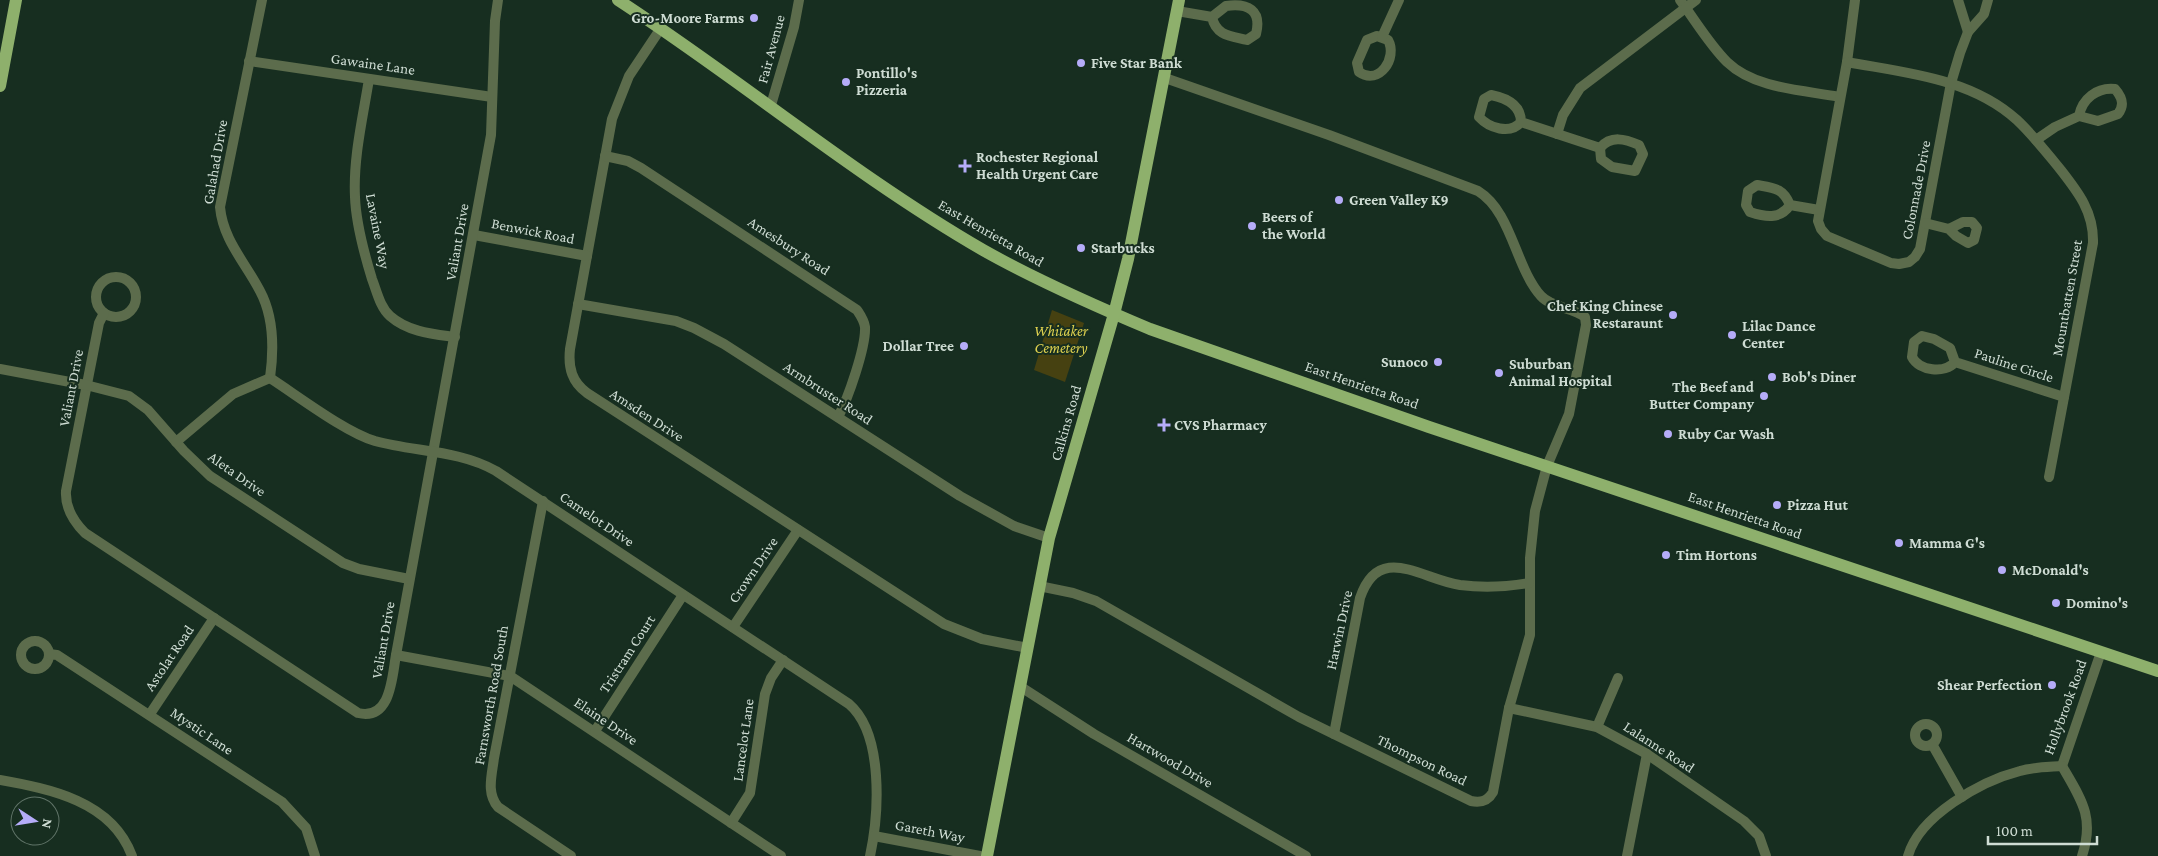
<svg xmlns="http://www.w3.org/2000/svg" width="2158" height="856" viewBox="0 0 2158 856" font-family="'Crimson Pro',serif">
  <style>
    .green { fill: #464111 }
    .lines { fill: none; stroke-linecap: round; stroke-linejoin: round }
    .minor { stroke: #5c6c4c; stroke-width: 10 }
    .major { stroke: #8eb06c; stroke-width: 12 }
    .poi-dot { fill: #b5acf8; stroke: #172e20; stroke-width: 2 }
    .labels { text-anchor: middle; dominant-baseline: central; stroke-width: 4; stroke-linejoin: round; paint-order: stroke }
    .poi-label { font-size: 15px; font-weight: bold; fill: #cedcd3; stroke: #172e20; text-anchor: start }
    .street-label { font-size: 15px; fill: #cedcd3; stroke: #172e20 }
    .park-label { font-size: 15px; font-style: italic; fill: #ddd04f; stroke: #172e20 }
  </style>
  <rect width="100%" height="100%" fill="#172e20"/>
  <polygon class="green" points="1052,310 1084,323 1065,382 1034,370"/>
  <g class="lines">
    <g class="minor">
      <path d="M262,0L220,207C223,240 245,262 260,291C274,317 274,349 270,378"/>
      <path d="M1680,0C1695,20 1709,44 1727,62C1755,89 1803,90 1840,97"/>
      <polyline points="1855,0 1847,62 1818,221 1821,229 1827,236 1891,263 1899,264 1909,262 1915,257 1920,249 1951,83 1960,53 1968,32 1984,14 1988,0"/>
      <polyline points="1958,0 1968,32"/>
      <path d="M1177,11L1212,17C1216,36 1231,36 1247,40L1256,34C1262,10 1248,3 1226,6L1212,17"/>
      <path d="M661,28L629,76L612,119L570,349C568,368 572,382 587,393L944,624L982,639L1028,648"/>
      <path d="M1377,36L1388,40C1398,58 1379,86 1359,72L1357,63L1367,40Z"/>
      <polyline points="1382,37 1399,0"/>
      <polyline points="249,61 492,97"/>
      <path d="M1847,62C1906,73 1971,78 2017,120C2033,135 2046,152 2060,169C2078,192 2094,212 2093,243L2049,477"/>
      <path d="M369,79C363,117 353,158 355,197C356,224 364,253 372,279C377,292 380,307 390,316C408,332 433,334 455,337"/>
      <polyline points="771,105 794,27 799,0"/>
      <path d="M1521,122C1510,135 1489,128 1479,117L1484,99L1491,95C1506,98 1521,105 1521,122L1600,148L1601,159L1612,167L1635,171L1643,154L1639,145C1625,139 1611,135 1600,148"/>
      <polyline points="1557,134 1563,115 1580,88 1696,0"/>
      <path d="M2036,140L2055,127L2079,116L2098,121L2118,114C2125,105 2122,97 2115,89C2097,87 2082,99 2079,116"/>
      <path d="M605,156L628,161L641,168L857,310C861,316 864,320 865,327C866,347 848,399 838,417"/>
      <path d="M1790,205C1780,220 1765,217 1750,212L1746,205L1748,191L1757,185C1774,188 1783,188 1790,205L1819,210"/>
      <polyline points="1925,223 1949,229 1956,236 1968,243 1974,240 1977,228 1972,222 1963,222 1949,229"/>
      <polyline points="474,235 587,256"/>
      <circle cx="116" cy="297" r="20"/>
      <polyline points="578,304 676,321 694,328 724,344 960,496 1014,526 1049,538"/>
      <path d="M104,313L99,323L66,491C65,507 74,522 85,533L358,713C391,721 392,677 396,655L491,135L495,21L498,0"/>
      <path d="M1955,362C1945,374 1919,371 1912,357L1914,342L1922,336L1934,339L1950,348L1955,362L2064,397"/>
      <polyline points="0,369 86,385 129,396 148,410 184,451 210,476 343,563 359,569 409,579"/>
      <path d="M270,378C298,396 345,432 375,441C415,452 459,450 496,471L849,704C884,734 879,814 870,856"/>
      <polyline points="176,442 233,394 270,378"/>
      <path d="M543,501L494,758C492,775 486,793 498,807L571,856"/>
      <path d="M1039,586L1073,593L1096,601L1299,717L1471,801C1481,803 1488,801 1493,792L1509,708L1530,635V558L1535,511L1547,466L1569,414L1586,325L1585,317C1572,307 1552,308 1541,296C1515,267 1512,212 1478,191L1329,135L1165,78"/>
      <polyline points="733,627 798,530"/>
      <circle cx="35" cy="655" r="14"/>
      <polyline points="49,654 57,655 282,802 306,828 315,856"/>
      <polyline points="396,655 510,676 781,856"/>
      <polyline points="1021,687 1094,734 1306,856"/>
      <polyline points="1509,708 1597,727 1647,754 1744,821 1759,836 1766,856"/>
      <polyline points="150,714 214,618"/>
      <circle cx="1926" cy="735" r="11"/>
      <polyline points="1597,727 1618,678"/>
      <polyline points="595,731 683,595"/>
      <path d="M1334,734L1360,598C1379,542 1421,579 1460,585C1483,588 1506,587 1529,583"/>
      <polyline points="1932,744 1962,797"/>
      <polyline points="2062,766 2101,652"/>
      <path d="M2062,766C2081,799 2095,817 2082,856"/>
      <path d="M0,780C50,789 112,801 132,856"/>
      <polyline points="731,823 750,793 765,694 771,678 783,660"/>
      <polyline points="874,836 980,856"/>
      <polyline points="1627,856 1647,754"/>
      <path d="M1908,856C1919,816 1981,781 2020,771C2033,767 2048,767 2062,766"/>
    </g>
    <g class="major">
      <path d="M618,0C741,80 855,176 983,250C1036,280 1093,305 1150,329L1429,427L2158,671"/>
      <polyline points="0,86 16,0"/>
      <polyline points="987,856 1049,538 1114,314 1128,259 1179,0"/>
    </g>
  </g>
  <g class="poi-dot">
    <circle cx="754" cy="18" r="5"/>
    <circle cx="1081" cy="63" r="5"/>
    <circle cx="846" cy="82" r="5"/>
    <path d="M962.5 158.5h5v5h5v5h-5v5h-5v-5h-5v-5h5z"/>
    <circle cx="1339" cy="200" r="5"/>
    <circle cx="1252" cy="226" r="5"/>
    <circle cx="1081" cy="248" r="5"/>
    <circle cx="1673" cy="315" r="5"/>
    <circle cx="1732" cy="335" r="5"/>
    <circle cx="964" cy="346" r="5"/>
    <circle cx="1438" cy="362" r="5"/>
    <circle cx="1499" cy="373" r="5"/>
    <circle cx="1772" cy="377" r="5"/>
    <circle cx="1764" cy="396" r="5"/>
    <path d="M1161.5 417.5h5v5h5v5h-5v5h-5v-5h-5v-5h5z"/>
    <circle cx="1668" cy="434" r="5"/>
    <circle cx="1777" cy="505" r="5"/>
    <circle cx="1899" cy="543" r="5"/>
    <circle cx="1666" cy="555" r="5"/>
    <circle cx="2002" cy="570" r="5"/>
    <circle cx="2056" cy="603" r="5"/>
    <circle cx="2052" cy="685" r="5"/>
  </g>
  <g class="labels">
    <g class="poi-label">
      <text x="744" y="18" text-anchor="end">Gro-Moore Farms</text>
      <text x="1091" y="63">Five Star Bank</text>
      <text x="856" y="73">Pontillo's<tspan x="856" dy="17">Pizzeria</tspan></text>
      <text x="976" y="157">Rochester Regional<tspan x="976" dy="17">Health Urgent Care</tspan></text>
      <text x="1349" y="200">Green Valley K9</text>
      <text x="1262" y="217">Beers of<tspan x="1262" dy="17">the World</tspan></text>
      <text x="1091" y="248">Starbucks</text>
      <text x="1663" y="306" text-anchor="end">Chef King Chinese<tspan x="1663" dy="17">Restaraunt</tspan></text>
      <text x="1742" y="326">Lilac Dance<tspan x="1742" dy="17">Center</tspan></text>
      <text x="954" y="346" text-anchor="end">Dollar Tree</text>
      <text x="1428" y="362" text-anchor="end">Sunoco</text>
      <text x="1509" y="364">Suburban<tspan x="1509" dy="17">Animal Hospital</tspan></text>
      <text x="1782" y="377">Bob's Diner</text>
      <text x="1754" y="387" text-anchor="end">The Beef and<tspan x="1754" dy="17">Butter Company</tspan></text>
      <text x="1174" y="425">CVS Pharmacy</text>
      <text x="1678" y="434">Ruby Car Wash</text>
      <text x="1787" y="505">Pizza Hut</text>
      <text x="1909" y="543">Mamma G's</text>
      <text x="1676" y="555">Tim Hortons</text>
      <text x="2012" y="570">McDonald's</text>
      <text x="2066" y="603">Domino's</text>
      <text x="2042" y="685" text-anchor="end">Shear Perfection</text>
    </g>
    <g class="street-label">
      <text transform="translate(771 49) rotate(-75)">Fair Avenue</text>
      <text transform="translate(373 64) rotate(8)">Gawaine Lane</text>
      <text transform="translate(215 162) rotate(-80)">Galahad Drive</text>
      <text transform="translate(1916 190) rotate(-79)">Colonnade Drive</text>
      <text transform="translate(378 231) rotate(79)">Lavaine Way</text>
      <text transform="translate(533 231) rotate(11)">Benwick Road</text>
      <text transform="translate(991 233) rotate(30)">East Henrietta Road</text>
      <text transform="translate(457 242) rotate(-80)">Valiant Drive</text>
      <text transform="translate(789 246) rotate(33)">Amesbury Road</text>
      <text transform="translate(2067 298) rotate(-80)">Mountbatten Street</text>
      <text transform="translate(2014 365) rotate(18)">Pauline Circle</text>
      <text transform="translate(1362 385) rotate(19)">East Henrietta Road</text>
      <text transform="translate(71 388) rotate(-79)">Valiant Drive</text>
      <text transform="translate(828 393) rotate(33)">Armbruster Road</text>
      <text transform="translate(647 415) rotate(33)">Amsden Drive</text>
      <text transform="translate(1066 423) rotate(-74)">Calkins Road</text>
      <text transform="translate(237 474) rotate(35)">Aleta Drive</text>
      <text transform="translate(1745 515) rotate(19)">East Henrietta Road</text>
      <text transform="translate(597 519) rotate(34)">Camelot Drive</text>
      <text transform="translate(753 570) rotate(-56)">Crown Drive</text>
      <text transform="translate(1339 630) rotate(-78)">Harwin Drive</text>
      <text transform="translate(383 640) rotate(-80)">Valiant Drive</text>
      <text transform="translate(627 654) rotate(-57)">Tristram Court</text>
      <text transform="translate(169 658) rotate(-56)">Astolat Road</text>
      <text transform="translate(491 695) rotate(-80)">Farnsworth Road South</text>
      <text transform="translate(2065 707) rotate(-70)">Hollybrook Road</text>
      <text transform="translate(606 721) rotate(34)">Elaine Drive</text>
      <text transform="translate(202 731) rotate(34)">Mystic Lane</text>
      <text transform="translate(743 740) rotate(-82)">Lancelot Lane</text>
      <text transform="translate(1659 747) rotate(33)">Lalanne Road</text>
      <text transform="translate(1170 760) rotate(30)">Hartwood Drive</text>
      <text transform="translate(1422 760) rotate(26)">Thompson Road</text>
      <text transform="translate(930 831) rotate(11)">Gareth Way</text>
    </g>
    <g class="park-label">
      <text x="1061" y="331">Whitaker<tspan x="1061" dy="17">Cemetery</tspan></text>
    </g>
  </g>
  <g transform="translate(35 821) rotate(102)"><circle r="24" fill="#172e20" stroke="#607468"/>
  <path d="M0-4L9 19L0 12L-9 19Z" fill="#b5acf8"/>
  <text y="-8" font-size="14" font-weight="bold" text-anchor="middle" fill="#cedcd3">N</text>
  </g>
  <path d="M1988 836v8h109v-8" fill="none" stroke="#cedcd3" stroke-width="2.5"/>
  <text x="1996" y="836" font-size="15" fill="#cedcd3" stroke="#172e20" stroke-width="4" paint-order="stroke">100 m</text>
</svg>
